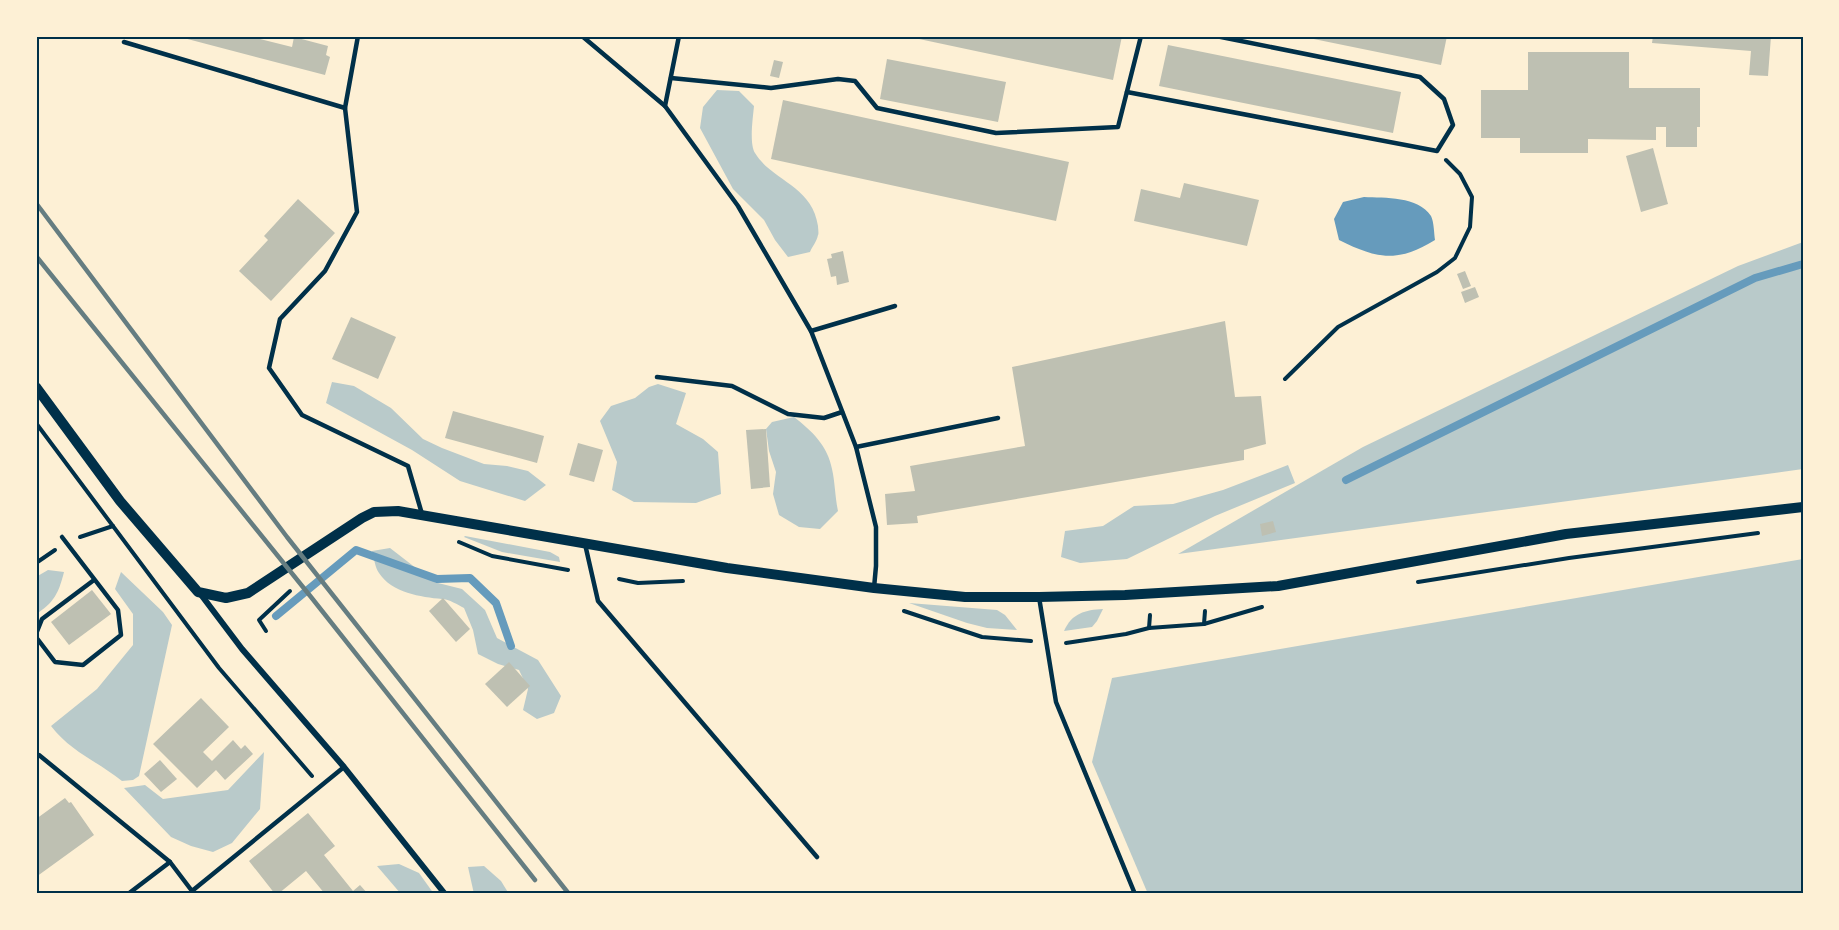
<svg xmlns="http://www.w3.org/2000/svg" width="1839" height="930" viewBox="0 0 1839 930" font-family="'DM Sans',sans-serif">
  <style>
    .green { fill: #b9caca }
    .water { fill: #669bbc }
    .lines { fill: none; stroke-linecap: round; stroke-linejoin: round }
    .stream { stroke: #669bbc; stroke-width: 8 }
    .building { fill: #bec0b2 }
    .path { stroke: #003049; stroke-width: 4 }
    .service { stroke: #003049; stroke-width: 4.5 }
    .minor { stroke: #003049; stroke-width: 6 }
    .tertiary { stroke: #003049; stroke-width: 10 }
    .rail { stroke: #657d81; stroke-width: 4.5 }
    .neatline { fill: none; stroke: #003049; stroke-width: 2 }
  </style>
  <rect width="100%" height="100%" fill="#fdf0d5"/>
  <g class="green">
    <path d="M717,90L739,91L754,106C753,118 749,143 755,153C772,181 812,185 818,226C818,228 819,234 818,235C817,241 812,247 810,252L788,257L775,240L764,220L733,189L700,128L703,107Z"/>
    <polygon points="1803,242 1803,469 1178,554 1363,447 1738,266"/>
    <polygon points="332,382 354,386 391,408 423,439 442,448 484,464 507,466 528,471 546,485 525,501 460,481 412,450 326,403"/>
    <polygon points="658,384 686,393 676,424 703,439 718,452 721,494 696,503 634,502 612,490 617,462 600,421 611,406 635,398 649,387"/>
    <path d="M794,417C811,430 828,446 832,469C835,482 835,497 838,511L820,529L799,527L779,515L773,494L776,472L769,451L766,429L772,422Z"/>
    <polygon points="1288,465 1295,483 1215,516 1127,559 1080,563 1061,557 1065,531 1103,526 1134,506 1173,504 1223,490"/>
    <polygon points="465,536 550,552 559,557 560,562 502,552 464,537"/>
    <path d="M390,548L434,582L462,589L485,610L497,638L538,660L561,696L554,713L537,719L523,710L528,689L519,670L498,664L478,654L473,630L464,608C458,605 449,599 442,599C421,597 392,593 379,573C375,568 374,557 372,551Z"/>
    <polygon points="1803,559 1803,894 1148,894 1092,762 1112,678"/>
    <path d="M48,570L64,572C59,592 54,603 36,614V577Z"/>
    <path d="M121,572L163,612L172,625L139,776L133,780L122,781C97,761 71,752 51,726L97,689L133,645V614L115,589Z"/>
    <polygon points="909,603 997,610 1005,615 1017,630 987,628 967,623"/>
    <path d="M1103,609L1097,621L1092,627L1064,631C1072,613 1085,610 1103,609Z"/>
    <polygon points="264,752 260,809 232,843 213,852 191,846 171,837 124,788 145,785 163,799 228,790"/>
    <polygon points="399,864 419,873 434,894 401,894 377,866"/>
    <polygon points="484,866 501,881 509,894 474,894 468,867"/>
  </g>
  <path class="water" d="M1364,197C1385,198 1418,196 1431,216C1434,222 1434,233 1435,240C1398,263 1377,259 1339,240L1334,219L1343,202Z"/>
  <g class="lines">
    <g class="stream">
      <polyline points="1346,480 1755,278 1803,264"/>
      <polyline points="276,616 356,550 437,579 470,578 496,603 511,646"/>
    </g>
  </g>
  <g class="building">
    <polygon points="176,36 248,36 292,47 294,37 328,46 326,55 330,57 325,75"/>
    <polygon points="905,36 1122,36 1113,80"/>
    <polygon points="1299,36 1447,36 1441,65"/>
    <polygon points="1653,36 1771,36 1768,76 1749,75 1751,51 1652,43"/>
    <polygon points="1168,45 1401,92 1393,133 1159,86"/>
    <polygon points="1528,52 1629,52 1629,88 1700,88 1700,127 1697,127 1697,147 1666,147 1666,127 1656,127 1656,140 1588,139 1588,153 1520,153 1520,138 1481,138 1481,90 1528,90"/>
    <polygon points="887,59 1006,82 998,122 880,99"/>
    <polygon points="774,60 783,62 779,78 770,76"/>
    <polygon points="783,100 1069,162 1056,221 771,159"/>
    <polygon points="1653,148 1668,204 1641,212 1626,156"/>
    <polygon points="1184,183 1259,200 1247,246 1134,221 1141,189 1180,198"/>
    <polygon points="298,199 335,233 271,301 239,271 268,240 264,236"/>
    <polygon points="843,251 849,282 837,285 836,276 831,277 827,259 832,258 831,254"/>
    <polygon points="1465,271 1471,286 1463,289 1457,274"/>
    <polygon points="1475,287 1479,297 1465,303 1461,292"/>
    <polygon points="351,317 396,337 378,379 332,359"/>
    <polygon points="1225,321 1235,397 1261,396 1266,444 1244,450 1244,460 917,516 918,523 887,525 885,494 915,491 910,466 1025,446 1012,367"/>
    <polygon points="453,411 544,436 537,463 445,438"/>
    <polygon points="766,429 770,487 751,489 746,430"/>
    <polygon points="578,443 603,450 594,482 569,475"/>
    <polygon points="1273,521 1276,532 1262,536 1260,524"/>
    <polygon points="92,590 111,614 69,645 51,622"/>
    <polygon points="443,598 470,629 456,642 429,611"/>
    <polygon points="509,662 530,686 507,707 485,684"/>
    <polygon points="201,698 229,727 203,752 212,761 233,740 241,749 245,745 253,754 225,780 216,770 197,788 153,744"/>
    <polygon points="160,760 177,779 161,792 144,774"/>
    <polygon points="65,798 69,803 71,802 94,835 36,877 36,819"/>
    <polygon points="308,813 335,846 324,855 353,891 360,885 368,894 325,894 306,871 278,894 275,894 249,861"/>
  </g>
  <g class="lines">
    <g class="path">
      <polyline points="1285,379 1338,327 1437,272 1455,258 1470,227 1472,197 1460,174 1446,160"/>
      <polyline points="36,423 219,668 312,776"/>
      <polyline points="80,537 113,526"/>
      <polyline points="459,542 492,556 568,570"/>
      <polyline points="36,563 55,550"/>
      <polyline points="619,579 638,583 683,581"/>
      <polyline points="1418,582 1569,558 1758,533"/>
      <polyline points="904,611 982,637 1031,641"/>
      <polyline points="1204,624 1205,611"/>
      <polyline points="1149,628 1150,615"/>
      <polyline points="266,631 259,620 290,591"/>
      <polyline points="1066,643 1126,634 1149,628 1204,624 1262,607"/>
    </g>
    <g class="service">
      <polyline points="582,36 665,106"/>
      <polyline points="679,36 665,106 738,206 811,331 856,447 876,527 876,566 874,588"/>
      <polyline points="124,42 345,108 358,36"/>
      <polyline points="671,78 771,88 838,79 855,81 877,108 996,133 1118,127 1141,36"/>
      <polyline points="1127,92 1437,151 1453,125 1444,99 1420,77 1216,36"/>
      <polyline points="345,108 357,212 325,271 280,319 269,368 302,415 408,466 422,514"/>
      <polyline points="811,331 895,306"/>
      <polyline points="657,377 732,386 788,414 824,418 842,412"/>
      <polyline points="856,447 998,418"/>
      <polyline points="585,544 598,601 817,857"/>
      <polyline points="1039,597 1056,702 1135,894"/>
      <polyline points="36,634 42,619 94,580"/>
      <polyline points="36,637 55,662 83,665 121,635 118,610 62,537"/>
      <polyline points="36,758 39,755 170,862 192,891 344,767"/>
      <polyline points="128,894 170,862"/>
    </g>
    <polyline class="minor" points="199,592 242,649 344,767 445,894"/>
    <polyline class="tertiary" points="36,387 120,501 198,592 226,598 248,593 362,518 374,512 398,511 727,568 874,588 965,597 1039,597 1125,595 1278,586 1566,534 1803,507"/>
    <g class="rail">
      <polyline points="36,203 287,537 569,894"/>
      <polyline points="36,256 311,597 535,880"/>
    </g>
  </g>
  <rect width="1839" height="930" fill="none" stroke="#fdf0d5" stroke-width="75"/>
  <rect x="38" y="38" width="1764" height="854" class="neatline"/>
</svg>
